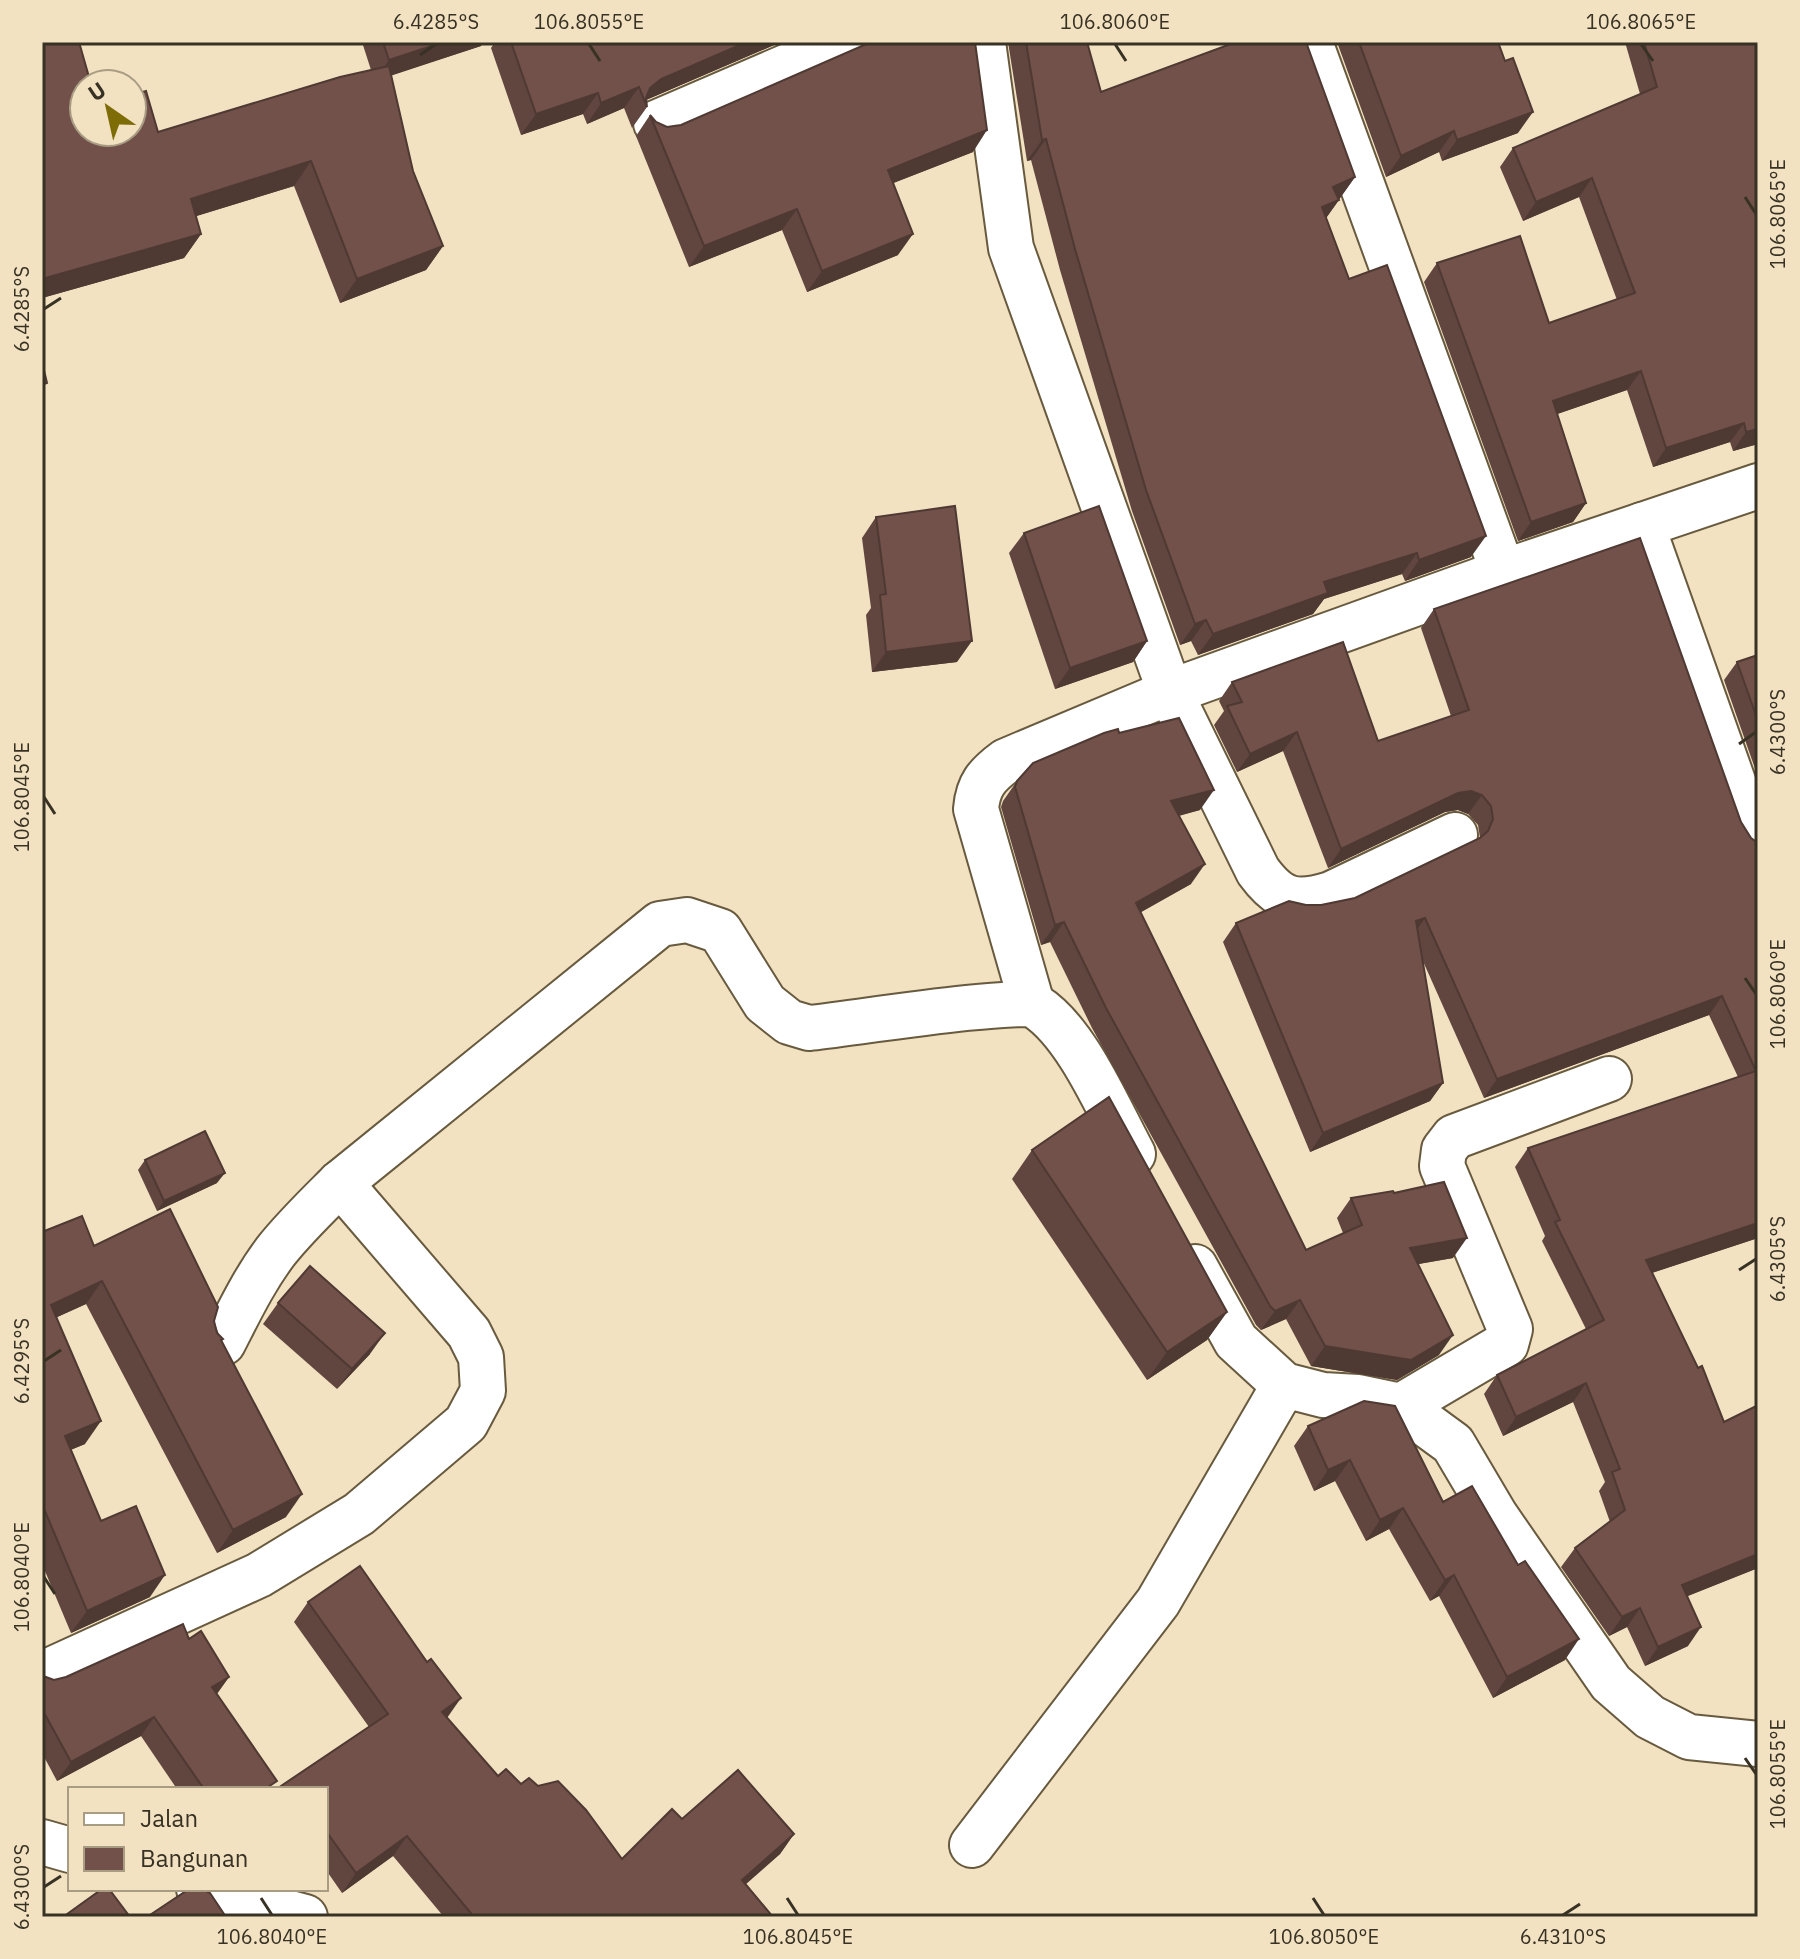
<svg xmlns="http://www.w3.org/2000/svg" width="1800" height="1959" viewBox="0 0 1800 1959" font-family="'IBM Plex Sans',sans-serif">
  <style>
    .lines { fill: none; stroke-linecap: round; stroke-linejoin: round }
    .minor-casing { stroke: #685a3e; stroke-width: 48 }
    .minor { stroke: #fff; stroke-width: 44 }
    .wall { fill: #61463f }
    .shaded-wall { fill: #4f3933 }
    .building { fill: #715149; stroke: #4f3933; stroke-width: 2 }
    .ticks { fill: none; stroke: #383225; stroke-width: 3 }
    .neatline { fill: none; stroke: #383225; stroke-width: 3 }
    .ticks-label { font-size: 20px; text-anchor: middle; fill: #383225 }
  </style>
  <rect width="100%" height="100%" fill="#f2e2c2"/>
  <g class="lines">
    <defs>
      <g id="minor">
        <path d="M983,42L1011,248L1170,692L1258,871C1280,901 1295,905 1331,894L1455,835"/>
        <polyline points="1310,42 1503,572"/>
        <polyline points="656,123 844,42"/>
        <polyline points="1642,525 1751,832 1758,841"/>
        <path d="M1032,1004L976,809C978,785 987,775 1006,761L1170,692L1503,572L1758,486"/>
        <polyline points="1195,1267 1236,1341 1284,1385 1323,1395 1358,1397 1401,1406 1453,1444 1495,1515 1611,1683 1650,1717 1689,1737 1758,1744"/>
        <path d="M223,1343C239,1312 254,1280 276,1251C295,1227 318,1205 340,1183L660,924L687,920L720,931L765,1003L789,1022L809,1028C842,1025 1019,997 1035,1006C1077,1032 1109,1110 1133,1154"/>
        <polyline points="1401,1406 1506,1344 1510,1329 1442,1166 1444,1150 1454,1137 1609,1079"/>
        <polyline points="42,1674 259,1575 359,1514 466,1423 483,1391 481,1357 469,1333 340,1183"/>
        <polyline points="42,1842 70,1850"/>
        <polyline points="972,1845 1158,1602 1284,1385"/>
        <polyline points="199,1889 305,1917"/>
      </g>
    </defs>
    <use href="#minor" class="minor-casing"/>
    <use href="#minor" class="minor"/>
  </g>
  <g class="wall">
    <polygon points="42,42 84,132 158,132 371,70 362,42 483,42 481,46 391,75 413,171 443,246 426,270 340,303 294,186 196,216 201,234 184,258 42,298"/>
    <polygon points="495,42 781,42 646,100 647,107 632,128 624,108 587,124 583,114 521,135 491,48"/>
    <polygon points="868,42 975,42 973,152 893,183 898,255 807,292 782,230 689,267 636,136 650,115 656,122 667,127 681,125 868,44"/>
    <polygon points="1008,42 1087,42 1101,92 1355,177 1326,218 1349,279 1471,557 1405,581 1402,574 1324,599 1313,614 1198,655 1191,641 1180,645 1132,511 1060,270 1031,160 1027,161"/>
    <polygon points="1337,42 1498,42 1518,133 1442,161 1439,152 1386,177"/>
    <polygon points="1625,42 1758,42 1758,444 1733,451 1730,442 1653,467 1627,390 1557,414 1586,503 1573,522 1518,541 1424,282 1437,263 1549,323 1617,300 1579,197 1523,221 1500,167 1513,148 1640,94"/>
    <polygon points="876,517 957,662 872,672 866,615 871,608 862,538"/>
    <polygon points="1024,533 1147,641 1133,662 1055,689 1009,553"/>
    <polygon points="1434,609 1741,822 1751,838 1758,843 1758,1238 1652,1273 1758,1568 1687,1596 1688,1646 1645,1666 1627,1627 1609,1636 1561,1567 1575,1548 1610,1522 1599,1491 1605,1482 1573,1402 1503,1436 1484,1394 1497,1375 1586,1329 1542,1241 1545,1236 1515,1167 1528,1148 1738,1077 1709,1015 1484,1098 1422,959 1443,1083 1430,1101 1310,1152 1223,942 1236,923 1306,905 1321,905 1355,898 1480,838 1478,825 1468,814 1458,810 1445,812 1328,868 1283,751 1237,772 1214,725 1224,711 1219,701 1232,682 1378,741 1451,716 1421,628"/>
    <polygon points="1758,655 1758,777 1724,680 1737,662"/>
    <polygon points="1119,733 1200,810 1179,816 1191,884 1140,912 1306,1250 1343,1233 1337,1218 1351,1198 1394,1193 1453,1258 1418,1264 1439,1355 1397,1380 1311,1366 1286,1319 1261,1330 1256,1325 1092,1028 1050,942 1041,945 1001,807 1003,801 1017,781"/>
    <polygon points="1032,1150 1227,1312 1207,1340 1147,1380 1012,1179"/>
    <polygon points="145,1160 217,1183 157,1211 138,1170"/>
    <polygon points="42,1232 94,1246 214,1321 286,1517 217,1553 86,1304 57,1317 85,1444 70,1450 101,1521 150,1597 71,1633 42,1564"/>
    <polygon points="278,1303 370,1354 337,1389 263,1324"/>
    <polygon points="1308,1426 1443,1502 1565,1660 1493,1698 1439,1596 1430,1601 1389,1529 1366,1541 1335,1481 1314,1491 1294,1446"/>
    <polygon points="308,1602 446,1718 498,1776 521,1784 622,1859 682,1819 794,1834 780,1854 745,1884 773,1917 444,1917 393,1856 342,1893 326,1870 326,1789 277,1789 369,1727 294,1622"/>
    <polygon points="189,1639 229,1677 217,1694 265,1789 177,1789 141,1736 57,1781 42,1753 42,1677 54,1680 66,1677"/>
  </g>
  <g class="shaded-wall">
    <polygon points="444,42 483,42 481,46 375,81 389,60"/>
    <polygon points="747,42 781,42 646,100 650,88 661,79"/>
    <polygon points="639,87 624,108 587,124 601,103"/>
    <polygon points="598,93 583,114 521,135 536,114"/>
    <polygon points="1533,112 1518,133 1442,161 1457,140"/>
    <polygon points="987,130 973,152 873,191 888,170"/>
    <polygon points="1454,131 1439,152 1386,177 1401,156"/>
    <polygon points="1046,139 1031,160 1027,161 1042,140"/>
    <polygon points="311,161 294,186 174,223 191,199"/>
    <polygon points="1355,177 1340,198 1318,208 1333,187"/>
    <polygon points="1592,178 1579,197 1523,221 1536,202"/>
    <polygon points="1339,200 1324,221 1322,207"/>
    <polygon points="797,209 782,230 689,267 704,246"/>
    <polygon points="201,234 184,258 42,298 42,279"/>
    <polygon points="913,234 898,255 807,292 822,271"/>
    <polygon points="443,246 426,270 340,303 357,279"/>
    <polygon points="1641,371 1627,390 1540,420 1553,401"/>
    <polygon points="1744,423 1730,442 1653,467 1666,448"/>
    <polygon points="1758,429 1758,444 1733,451 1746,432"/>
    <polygon points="1586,503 1573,522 1518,541 1531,522"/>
    <polygon points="1486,536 1471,557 1405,581 1419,560"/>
    <polygon points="1417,553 1402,574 1324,599 1313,614 1198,655 1213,634 1324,582"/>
    <polygon points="1206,620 1191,641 1180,645 1195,624"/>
    <polygon points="972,641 957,662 872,672 886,652"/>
    <polygon points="1147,641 1133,662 1055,689 1070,668"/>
    <polygon points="1297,732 1283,751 1237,772 1250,754"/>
    <polygon points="1214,790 1200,810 1157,821 1171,801"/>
    <polygon points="1471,791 1482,795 1468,814 1458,810 1445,812 1328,868 1341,849 1458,793"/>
    <polygon points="1205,864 1191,884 1122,923 1136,903"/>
    <polygon points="1425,918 1412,937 1416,921"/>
    <polygon points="1064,922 1050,942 1041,945 1055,925"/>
    <polygon points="1722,996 1709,1015 1484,1098 1497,1079"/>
    <polygon points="1443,1083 1430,1101 1310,1152 1323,1133"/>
    <polygon points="225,1173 217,1183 157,1211 164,1201"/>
    <polygon points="1758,1223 1758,1238 1633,1279 1646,1260"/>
    <polygon points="1467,1238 1453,1258 1396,1268 1410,1248"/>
    <polygon points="102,1281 86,1304 42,1324 51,1305"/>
    <polygon points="1300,1300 1286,1319 1261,1330 1275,1311"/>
    <polygon points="1227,1312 1207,1340 1147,1380 1167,1352"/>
    <polygon points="385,1333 370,1354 337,1389 352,1369"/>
    <polygon points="1453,1335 1439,1355 1397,1380 1311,1366 1325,1346"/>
    <polygon points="1586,1383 1573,1402 1503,1436 1516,1417"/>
    <polygon points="101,1421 85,1444 49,1459 65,1436"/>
    <polygon points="1350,1460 1335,1481 1314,1491 1328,1470"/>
    <polygon points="302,1494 286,1517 217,1553 233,1530"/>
    <polygon points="1403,1508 1389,1529 1366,1541 1380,1520"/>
    <polygon points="1758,1554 1758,1568 1668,1604 1682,1585"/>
    <polygon points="165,1575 150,1597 71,1633 87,1611"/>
    <polygon points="1454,1575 1439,1596 1430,1601 1445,1580"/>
    <polygon points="1640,1608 1627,1627 1609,1636 1622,1617"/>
    <polygon points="1701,1627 1688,1646 1645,1666 1658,1647"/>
    <polygon points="1579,1639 1565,1660 1493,1698 1507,1677"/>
    <polygon points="229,1677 215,1696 212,1687"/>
    <polygon points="461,1698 447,1718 428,1732 442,1712"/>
    <polygon points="154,1717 141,1736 57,1781 71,1762"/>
    <polygon points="794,1834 780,1854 728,1900 742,1880"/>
    <polygon points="407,1836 393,1856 342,1893 356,1873"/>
  </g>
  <g class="building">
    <polygon points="42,42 79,42 91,84 84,84 84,132 132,132 132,95 146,91 158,132 340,77 389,66 413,171 443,246 357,279 311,161 191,199 201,234 42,279"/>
    <polygon points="383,42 444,42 389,60"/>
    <polygon points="511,42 747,42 661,79 650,88 646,98 647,107 639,87 601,103 598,93 536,114"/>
    <polygon points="871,42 975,42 987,130 888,170 913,234 822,271 797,209 704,246 650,115 656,122 667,127 681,125"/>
    <polygon points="1026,42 1087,42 1101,92 1236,42 1306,42 1355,177 1333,187 1339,200 1322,207 1349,279 1387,265 1486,536 1419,560 1417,553 1324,582 1328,593 1213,634 1206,620 1195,624 1146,490 1075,249 1046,139 1042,140"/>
    <polygon points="1359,42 1498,42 1505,61 1513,58 1533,112 1457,140 1454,131 1401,156"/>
    <polygon points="1644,42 1758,42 1758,429 1746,432 1744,423 1666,448 1641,371 1553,401 1586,503 1531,522 1437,263 1520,236 1549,323 1635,293 1592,178 1536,202 1513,148 1657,87"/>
    <polygon points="42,362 47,383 42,385"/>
    <polygon points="955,506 972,641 886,652 880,595 886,594 876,517"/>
    <polygon points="1099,506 1147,641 1070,668 1024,533"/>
    <polygon points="1640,538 1741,822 1751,838 1758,843 1758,1223 1646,1260 1698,1368 1702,1366 1724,1422 1758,1405 1758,1554 1682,1585 1701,1627 1658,1647 1640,1608 1622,1617 1575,1548 1625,1510 1612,1472 1620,1469 1586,1383 1516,1417 1497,1375 1604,1320 1555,1222 1560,1220 1528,1148 1756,1071 1722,996 1497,1079 1425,918 1416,921 1443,1083 1323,1133 1236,923 1289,901 1306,905 1321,905 1355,898 1480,838 1488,831 1493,819 1491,806 1482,795 1471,791 1458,793 1341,849 1297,732 1250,754 1227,706 1242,702 1232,682 1343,642 1378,741 1469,710 1434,609"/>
    <polygon points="1758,655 1758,721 1737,662"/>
    <polygon points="1179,718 1214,790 1171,801 1205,864 1136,903 1306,1250 1362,1225 1351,1198 1393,1191 1394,1193 1444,1182 1467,1238 1410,1248 1453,1335 1411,1360 1325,1346 1300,1300 1275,1311 1270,1306 1106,1008 1064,922 1055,925 1015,787 1017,781 1033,763 1104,733 1118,729 1119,733"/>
    <polygon points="1109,1097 1227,1312 1167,1352 1032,1150"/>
    <polygon points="205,1131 225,1173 164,1201 145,1160"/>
    <polygon points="170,1209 218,1307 214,1321 217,1333 223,1339 221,1340 302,1494 233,1530 102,1281 51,1305 101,1421 65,1436 101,1521 136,1506 165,1575 87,1611 42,1504 42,1232 82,1216 94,1246"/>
    <polygon points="310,1266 385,1333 352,1369 278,1303"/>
    <polygon points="1364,1401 1395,1406 1443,1502 1472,1486 1518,1565 1525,1561 1579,1639 1507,1677 1454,1575 1445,1580 1403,1508 1380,1520 1350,1460 1328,1470 1308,1426"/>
    <polygon points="360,1566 427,1662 431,1659 461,1698 442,1712 498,1776 506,1769 521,1784 529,1778 538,1786 558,1781 586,1810 622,1859 672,1809 682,1819 738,1770 794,1834 742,1880 773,1917 474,1917 407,1836 356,1873 326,1831 326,1789 278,1788 388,1714 308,1602"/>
    <polygon points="183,1624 189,1639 201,1631 229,1677 212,1687 277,1781 265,1789 204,1789 154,1717 71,1762 42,1709 42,1677 43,1676 54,1680 66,1677"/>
    <polygon points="102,1889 109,1889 130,1917 63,1917"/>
    <polygon points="189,1889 202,1889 210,1893 226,1917 147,1917"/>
  </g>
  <path class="ticks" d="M589,44L600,61M1115,44L1126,61M1641,44L1653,61M420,55L436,44M1745,197L1756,214M44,309L61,298M1739,744L1756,732M44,797L55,814M1745,978L1756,994M1739,1270L1756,1259M44,1361L61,1350M44,1577L55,1594M1745,1758L1756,1774M44,1887L61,1876M261,1898L272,1915M787,1898L798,1915M1313,1898L1324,1915M1563,1915L1580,1904"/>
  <rect width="1800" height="1959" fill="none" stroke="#f2e2c2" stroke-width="88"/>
  <rect x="68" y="1787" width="260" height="104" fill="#f2e2c2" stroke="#a89c83" stroke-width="2"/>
  <rect x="84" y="1813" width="40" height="12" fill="#ffffff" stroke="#a89c83" stroke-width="2"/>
  <text x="140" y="1827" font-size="24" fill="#383225">Jalan</text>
  <rect x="84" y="1847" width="40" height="24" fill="#715149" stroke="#a89c83" stroke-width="2"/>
  <text x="140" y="1867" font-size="24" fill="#383225">Bangunan</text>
  <g transform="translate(108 108) rotate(326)"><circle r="38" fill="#f2e2c2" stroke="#a89c83" stroke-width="2"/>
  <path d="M0-6L14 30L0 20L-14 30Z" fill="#7e6d07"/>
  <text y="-12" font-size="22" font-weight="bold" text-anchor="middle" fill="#383225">U</text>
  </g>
  <rect x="44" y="44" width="1712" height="1871" class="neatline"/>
  <g class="ticks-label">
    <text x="436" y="29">6.4285°S</text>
    <text x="589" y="29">106.8055°E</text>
    <text x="1115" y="29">106.8060°E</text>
    <text x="1641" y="29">106.8065°E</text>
    <text transform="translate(1778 214) rotate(-90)" y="7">106.8065°E</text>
    <text transform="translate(22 309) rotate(-90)" y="7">6.4285°S</text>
    <text transform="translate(1778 732) rotate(-90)" y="7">6.4300°S</text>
    <text transform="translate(22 797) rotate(-90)" y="7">106.8045°E</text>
    <text transform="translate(1778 994) rotate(-90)" y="7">106.8060°E</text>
    <text transform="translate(1778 1259) rotate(-90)" y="7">6.4305°S</text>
    <text transform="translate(22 1361) rotate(-90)" y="7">6.4295°S</text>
    <text transform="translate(22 1577) rotate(-90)" y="7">106.8040°E</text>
    <text transform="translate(1778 1774) rotate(-90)" y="7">106.8055°E</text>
    <text transform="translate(22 1887) rotate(-90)" y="7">6.4300°S</text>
    <text x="272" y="1944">106.8040°E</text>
    <text x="798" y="1944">106.8045°E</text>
    <text x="1324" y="1944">106.8050°E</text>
    <text x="1563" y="1944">6.4310°S</text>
  </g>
</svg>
